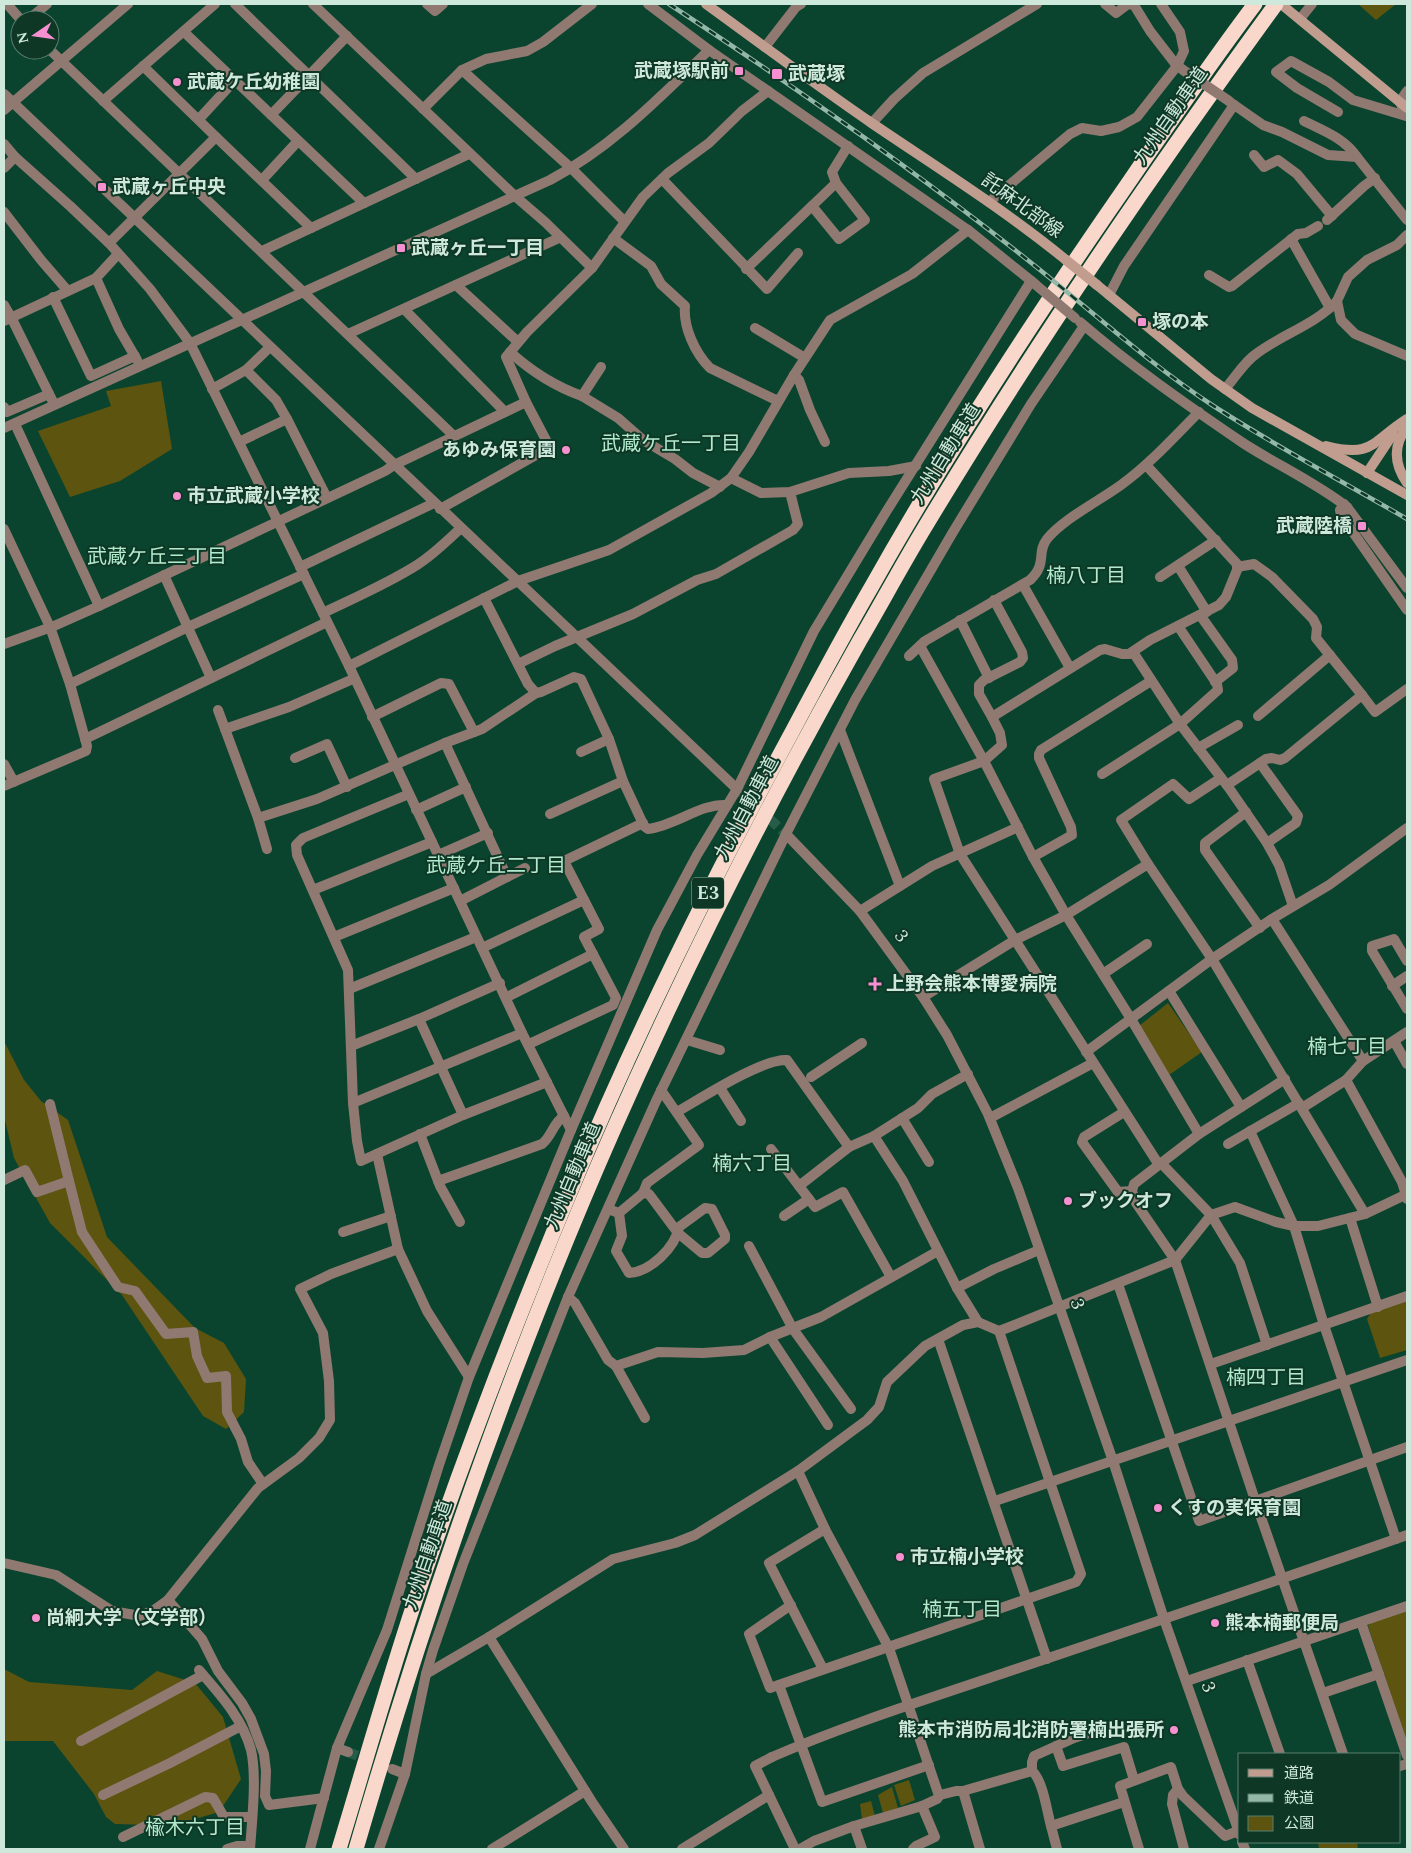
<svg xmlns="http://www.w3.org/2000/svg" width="1411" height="1853" viewBox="0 0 1411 1853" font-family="Spectral,'Noto Sans JP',serif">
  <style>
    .green { fill: #5c540f }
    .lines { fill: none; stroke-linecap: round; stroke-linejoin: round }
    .minor-tunnel { stroke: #275d48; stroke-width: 10; stroke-dasharray: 10 5; stroke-linecap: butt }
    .tertiary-tunnel { stroke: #275d48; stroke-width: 10; stroke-dasharray: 10 5; stroke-linecap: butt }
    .minor { stroke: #907971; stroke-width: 10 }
    .tertiary { stroke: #907971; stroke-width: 10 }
    .secondary { stroke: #c19d8f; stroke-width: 10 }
    .motorway { stroke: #f9d7ca; stroke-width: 15 }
    .rail-casing { stroke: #93b8a7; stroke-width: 4.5 }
    .rail { stroke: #0e3726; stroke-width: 2.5; stroke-dasharray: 8; stroke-linecap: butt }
    .minor-bridge { stroke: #907971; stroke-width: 10 }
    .secondary-bridge { stroke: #c19d8f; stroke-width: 10 }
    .poi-dot { fill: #f690d1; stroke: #0e3726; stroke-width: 2 }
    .labels { text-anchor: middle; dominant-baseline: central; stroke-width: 4; stroke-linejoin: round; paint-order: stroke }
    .shield { fill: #0e3726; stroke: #94b4a5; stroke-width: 1 }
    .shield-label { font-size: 18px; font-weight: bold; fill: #cee9db }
    .poi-label { font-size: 19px; font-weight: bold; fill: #cee9db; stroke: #0e3726; text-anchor: start }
    .street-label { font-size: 19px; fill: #cee9db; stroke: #0e3726 }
    .neighbourhood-label { font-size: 20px; fill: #b2eacd; stroke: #0e3726 }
  </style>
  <rect width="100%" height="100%" fill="#0a442e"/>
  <g class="green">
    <polygon points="1358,4 1396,4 1376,20"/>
    <polygon points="161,381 172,449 120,481 70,497 38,431 111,406 106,391"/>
    <polygon points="1168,1003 1202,1052 1169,1075 1139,1026"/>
    <polygon points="4,1041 24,1080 41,1101 68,1120 107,1237 195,1328 224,1343 246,1379 244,1412 226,1429 203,1416 122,1295 50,1223 14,1158 4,1116"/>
    <polygon points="1407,1299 1407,1350 1380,1358 1367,1319 1372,1311"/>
    <polygon points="1407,1609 1407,1743 1368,1626 1370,1622"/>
    <polygon points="4,1669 29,1682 132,1690 157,1671 195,1683 223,1717 241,1779 219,1812 181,1823 151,1825 115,1824 106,1817 94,1794 53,1741 4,1741"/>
    <polygon points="909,1780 915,1800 901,1806 894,1785"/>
    <polygon points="892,1787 898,1808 883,1813 878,1795"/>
    <polygon points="871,1801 875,1816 862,1819 860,1804"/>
    <polygon points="1318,1842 1357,1842 1358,1849 1319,1849"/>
  </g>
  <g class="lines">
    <polyline class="minor-tunnel" points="348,1752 387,1767"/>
    <polyline class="tertiary-tunnel" points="737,789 786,834"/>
    <g class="minor">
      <polyline points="7,4 21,20"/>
      <polyline points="235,4 416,179"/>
      <polyline points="427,4 435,11 443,4"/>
      <polyline points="1105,4 1116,13 1128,4"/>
      <polyline points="1129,4 1134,5 1150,31 1177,66 1182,69"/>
      <polyline points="1300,19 1312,4"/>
      <polyline points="28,20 47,4"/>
      <polyline points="184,32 364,203"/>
      <polyline points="765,47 796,7 801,4"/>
      <polyline points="50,50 454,436"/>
      <polyline points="143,66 216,137"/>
      <polyline points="462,70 572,169 624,221"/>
      <polyline points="103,101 215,4"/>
      <polyline points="1230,102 1263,125 1282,132 1328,155 1357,157 1407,220"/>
      <polyline points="423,109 462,70 486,59 527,51 543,42 592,4"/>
      <polyline points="1403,110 1400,101 1407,91"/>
      <polyline points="1338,112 1297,88 1276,72 1291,61 1329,82 1353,100 1406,116"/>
      <polyline points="271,115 347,36"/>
      <polyline points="199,119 235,80"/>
      <path d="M1304,121C1324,131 1344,138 1357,157"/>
      <polyline points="872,123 894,99 923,73 1037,4"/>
      <polyline points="4,144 15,157 70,206 109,243 150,289 190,343 349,666 522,1033 571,1130"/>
      <polyline points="1254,155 1264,167 1278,160 1297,174 1332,216"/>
      <polyline points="4,168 15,157"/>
      <polyline points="662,179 767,289 798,253"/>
      <polyline points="262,180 298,141"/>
      <polyline points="516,197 545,222 592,268"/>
      <polyline points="989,202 1070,134 1082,128 1101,131 1119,127 1137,117 1177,66 1184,51 1180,32 1161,4"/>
      <polyline points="812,206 839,239 865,220 836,183 832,172 848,146"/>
      <polyline points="4,212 41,260 67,290"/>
      <polyline points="1327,220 1364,186 1375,178"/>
      <polyline points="1407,235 1397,245 1367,260 1348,277 1337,301 1341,320 1355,334 1407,356"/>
      <path d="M613,238L651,266L661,284L685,306C683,327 695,353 710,368L778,401L779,399"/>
      <polyline points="1291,239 1330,308"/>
      <polyline points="109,243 216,137 311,228"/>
      <polyline points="262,251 469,154"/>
      <polyline points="746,269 836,183"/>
      <polyline points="1209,275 1229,287 1232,286 1298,234 1306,233 1318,226"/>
      <polyline points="96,278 119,329 137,360"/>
      <polyline points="456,285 518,342"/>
      <polyline points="1109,295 1124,266 1234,105"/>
      <polyline points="53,297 91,376 135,356"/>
      <polyline points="4,305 11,317 54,404"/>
      <polyline points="404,309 505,412"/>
      <polyline points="4,321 96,278 118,254"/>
      <path d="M1080,322C1131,366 1187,405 1243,443C1277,465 1315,482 1347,507"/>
      <polyline points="755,328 805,358"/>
      <polyline points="348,334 559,238"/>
      <path d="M510,352C531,371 554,386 582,396L601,367"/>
      <polyline points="246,370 276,400 287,419"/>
      <polyline points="794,375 799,380 810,410 825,442"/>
      <polyline points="212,389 246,370 270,347"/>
      <path d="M1225,389C1235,378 1244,362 1256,354C1281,335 1316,324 1337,301"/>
      <polyline points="582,396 618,418 643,440 675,459 693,473 720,487"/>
      <polyline points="4,407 7,412 49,394"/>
      <polyline points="15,424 99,606"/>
      <polyline points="239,442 287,419 327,498"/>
      <polyline points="1146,465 1237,564 1237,570 1226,597 1219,605 1150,640 1129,654 1122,654 1105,649 1100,650 992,717 1000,733 1002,745 984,761 934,779 960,854 1159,1165"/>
      <polyline points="731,478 761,493 790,492 849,473 889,471 916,466"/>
      <polyline points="1344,504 1340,510 1341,515 1407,610"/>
      <polyline points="440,509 545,450 546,440 526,402 506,357 527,332 592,268 643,197 668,173 709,143 742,111 768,91"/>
      <polyline points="4,529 50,627 70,684 87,746 86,751 4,786"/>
      <polyline points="1178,566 1207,612"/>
      <polyline points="300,567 434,503"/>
      <polyline points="1237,567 1254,564 1272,577 1313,619 1317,627 1316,638 1362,695"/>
      <polyline points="164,575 211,678"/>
      <polyline points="1160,577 1216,540"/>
      <polyline points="1023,585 1070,668"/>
      <path d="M484,598L528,684L536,693L541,692L574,677L581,679L609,739L623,781L644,826L648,829C675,826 701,803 727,805"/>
      <path d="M323,613C354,598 387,584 417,565C433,555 447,541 461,528"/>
      <polyline points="1200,615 1232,660 1233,668 1215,682"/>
      <polyline points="960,620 989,678"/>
      <polyline points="4,644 54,626 99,606 385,471 394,465 526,402"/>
      <polyline points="920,646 984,761 1033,857 1066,915 1131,1019 1199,1134"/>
      <polyline points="1133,652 1180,724 1229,788 1267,843 1279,865 1293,906"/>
      <path d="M909,656L925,641L1030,580C1048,563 1036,553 1047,539C1063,519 1099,501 1121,485C1150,464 1174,437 1199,412"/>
      <polyline points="518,664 555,646 633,614 697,580 716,574 793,530 798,524 790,492"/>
      <polyline points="349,666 518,581 609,550 711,493 731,478 749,452 794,375 830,320 912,274 968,230 1035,284"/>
      <polyline points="70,684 188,627 304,574"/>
      <polyline points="218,710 258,818 267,849"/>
      <polyline points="1258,716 1330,655"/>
      <polyline points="372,717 441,683 449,684 474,732"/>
      <polyline points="992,717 979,694 979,685 984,680 1020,662 1023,658 1022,652 994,600"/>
      <polyline points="225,729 289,707 353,679"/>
      <polyline points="840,730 900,886"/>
      <polyline points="85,739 327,622"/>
      <polyline points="445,743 507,877 460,901"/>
      <polyline points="1198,748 1238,725"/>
      <polyline points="581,752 609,739"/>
      <polyline points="295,758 327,744 347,787"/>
      <polyline points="1260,763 1298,816 1296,823 1267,843"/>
      <polyline points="4,764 14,782"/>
      <polyline points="1102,774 1180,724 1218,690 1217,684 1178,626"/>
      <polyline points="1227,785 1266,759 1272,758 1280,760 1285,758 1362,695 1375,712 1407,689"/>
      <polyline points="409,794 303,838 296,845 297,855 348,970 353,1103 357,1141 361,1161 463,1115 547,1082"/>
      <polyline points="416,810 466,787"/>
      <polyline points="1246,812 1205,843 1205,850 1260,928"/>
      <polyline points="550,814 623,781"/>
      <polyline points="258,818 317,799 445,743 482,729 536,693"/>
      <polyline points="438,855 488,833"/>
      <polyline points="1033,857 1072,835 1071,827 1039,758 1039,754 1041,750 1151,681"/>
      <polyline points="1148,864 1121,820 1173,784 1189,799 1221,778"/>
      <polyline points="507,877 525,868"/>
      <polyline points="313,890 432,842"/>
      <polyline points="860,911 932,866 1018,827"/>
      <polyline points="334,937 454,888"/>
      <polyline points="482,948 584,900"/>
      <polyline points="1407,961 1394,939 1372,946 1372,951 1407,1009"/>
      <polyline points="1103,974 1147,944"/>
      <polyline points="1392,986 1407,976"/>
      <polyline points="349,989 476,937"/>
      <polyline points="1169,991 1241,1107"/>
      <polyline points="507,997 593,954"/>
      <polyline points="923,997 1015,940 1066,915 1148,864 1212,959 1365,1214"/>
      <polyline points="419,1019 463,1115"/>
      <polyline points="687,1040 720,1050"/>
      <polyline points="1394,1041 1407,1064"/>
      <polyline points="529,1044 613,1005 616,998 584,937 599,929 564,861 643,823"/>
      <polyline points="351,1046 419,1019 500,983"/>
      <polyline points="1086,1052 1212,959 1272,919"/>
      <polyline points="1363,1061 1272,919 1329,885 1407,828"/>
      <polyline points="811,1077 862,1043"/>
      <polyline points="1285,1079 1199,1134 1134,1184 1132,1191 1136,1203 1175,1260 1255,1500 1343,1754"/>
      <polyline points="720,1088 741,1121"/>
      <polyline points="353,1103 522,1033"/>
      <polyline points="1302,1108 1346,1080"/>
      <path d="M677,1112C700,1099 763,1058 787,1060L849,1147"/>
      <polyline points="1124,1112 1084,1137 1082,1142 1118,1192 1132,1191"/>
      <polyline points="902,1118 929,1162"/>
      <polyline points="990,1118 1093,1063"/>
      <polyline points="1250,1131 1294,1226 1324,1325 1396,1539"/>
      <polyline points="420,1134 440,1186 460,1222"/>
      <polyline points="874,1136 918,1108 932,1094 968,1074"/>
      <polyline points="1228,1144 1299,1103"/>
      <polyline points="771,1149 815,1207 843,1192 891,1277"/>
      <polyline points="377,1154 398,1249 427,1311 469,1377"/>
      <polyline points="1161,1163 1211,1215 1240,1263 1267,1345"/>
      <polyline points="4,1180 25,1170 37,1192 69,1181 50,1104"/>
      <polyline points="69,1181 82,1232 118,1287 135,1291 166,1334 193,1332 197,1356 207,1378 226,1376 227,1412 241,1439 248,1462 263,1484"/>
      <path d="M438,1181L542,1144C552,1136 553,1123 564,1116"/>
      <polyline points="799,1186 849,1147 874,1136 903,1181 957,1288 978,1322"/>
      <polyline points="643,1193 647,1183 699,1145 661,1090"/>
      <polyline points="1406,1195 1402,1182 1346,1080 1363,1061 1407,1032"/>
      <path d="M608,1209L619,1213L643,1193L649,1194L678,1233L702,1253H708L725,1239V1235L712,1209L705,1208L679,1227C675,1248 650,1272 629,1273L616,1251L622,1236L619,1213"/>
      <polyline points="784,1216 809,1199"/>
      <polyline points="1350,1218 1378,1307"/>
      <polyline points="343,1232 391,1216"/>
      <polyline points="749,1246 793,1329 851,1409"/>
      <polyline points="1118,1284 1199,1521 1407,1447"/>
      <polyline points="957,1288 994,1269 1039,1250"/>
      <polyline points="568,1297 575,1303 608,1360 616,1366 658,1352 703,1353 744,1350 770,1337 821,1317 938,1251"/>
      <polyline points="770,1337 828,1425"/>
      <polyline points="1211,1364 1407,1296"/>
      <polyline points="616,1366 645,1418"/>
      <path d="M798,1471L825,1529L889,1648L938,1793L940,1795L956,1791H963L1032,1771C1043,1780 1047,1812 1051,1826"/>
      <polyline points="4,1563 56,1575 112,1611 140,1616 154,1610 168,1600 258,1488 299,1458 319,1438 330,1420 329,1381 323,1333 300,1289 331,1274 398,1249"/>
      <polyline points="168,1600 202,1639 218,1671 242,1703 251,1719 264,1754 266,1771 265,1796 269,1805 324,1798"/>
      <polyline points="791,1605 749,1634 770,1688 1076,1582 1081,1574 999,1331"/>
      <polyline points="1361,1622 1407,1756"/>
      <polyline points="489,1637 592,1802 624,1849"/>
      <polyline points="1247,1660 1280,1754"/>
      <polyline points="823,1669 769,1563 825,1529"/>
      <path d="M199,1670C219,1693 243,1719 251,1750C257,1776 252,1821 250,1849"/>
      <polyline points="426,1674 489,1637 613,1559 675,1543 695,1535 798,1471 867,1420 879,1407 887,1382 925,1346 963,1325 978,1322 999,1331 1007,1328 1175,1260 1211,1215 1235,1207 1276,1222 1294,1226 1318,1226 1365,1214 1407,1194"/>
      <polyline points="1187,1681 1407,1606"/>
      <polyline points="779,1685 822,1802 929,1765"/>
      <polyline points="1323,1693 1379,1674"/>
      <polyline points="81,1741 203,1675"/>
      <polyline points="1056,1746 1063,1766 1124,1747 1134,1780"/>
      <polyline points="337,1748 348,1752"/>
      <polyline points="772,1757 755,1766 795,1849"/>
      <polyline points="392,1769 405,1774"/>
      <polyline points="1032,1771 1032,1762 1034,1756 1074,1738 1107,1727"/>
      <polyline points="1178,1789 1173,1795 1172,1804 1184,1849"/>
      <polyline points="963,1791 980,1849"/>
      <polyline points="103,1795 170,1763 241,1726"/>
      <polyline points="854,1826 922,1806"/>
      <polyline points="123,1837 205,1797 213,1798 224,1817 251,1817"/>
      <polyline points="227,1849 237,1846 250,1846"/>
      <polyline points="310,1849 337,1748 387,1630 439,1465 469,1377 571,1130 657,930 697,855 737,789 814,631 886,512 1031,281"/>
      <polyline points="379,1849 405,1774 426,1674 433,1650 463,1564 568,1297 656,1101 786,834 855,700 953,532 1031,404 1084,326"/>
      <polyline points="492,1849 585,1791"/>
      <polyline points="682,1849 769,1795"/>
      <polyline points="800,1849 814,1841 854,1826 862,1849"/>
      <polyline points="913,1849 916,1846 935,1837 922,1806 937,1799 940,1795"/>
      <polyline points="1057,1849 1051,1826 1124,1802"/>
      <polyline points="1139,1849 1120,1786 1171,1767 1178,1789 1183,1796 1225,1836 1238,1831"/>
    </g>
    <g class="tertiary">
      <polyline points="313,4 516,197"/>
      <polyline points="648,4 709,50 968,230"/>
      <polyline points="4,94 737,789"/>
      <polyline points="4,110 128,4"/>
      <path d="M4,428L550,180C612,147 659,98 709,50"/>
      <polyline points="1347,507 1407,588"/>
      <polyline points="786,834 860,911 923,997 947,1035 988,1114 1018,1188 1113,1461 1164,1619 1240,1835"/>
      <polyline points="1406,1195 1407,1199"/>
      <polyline points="938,1339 1047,1659"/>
      <polyline points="995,1501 1407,1360"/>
      <path d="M772,1757C848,1724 928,1699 1007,1672C1140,1627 1274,1582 1407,1535"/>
      <polyline points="1400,1766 1407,1764"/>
      <polyline points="1242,1842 1245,1849"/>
    </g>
    <g class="secondary">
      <path d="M706,4C761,44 816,85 873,124C938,168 1005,210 1066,260"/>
      <polyline points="1281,4 1407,108"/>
      <polyline points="1097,285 1211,379 1252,408 1407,495"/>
      <path d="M1407,427C1393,445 1394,464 1407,483"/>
      <path d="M1326,446C1373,458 1371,442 1407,419"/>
      <polyline points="1367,473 1393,434"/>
    </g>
    <g class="motorway">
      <path d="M339,1849C363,1770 386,1689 412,1610C459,1469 513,1329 570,1192C635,1035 711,882 792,732C818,683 844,634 872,586C950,447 1038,313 1129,182C1170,122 1211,62 1255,4"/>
      <path d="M356,1849C427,1606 510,1365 612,1133C686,965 769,801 860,640C881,604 901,567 922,532C1031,350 1151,175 1276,4"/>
    </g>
    <defs>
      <path id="rail" d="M669,4C789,83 907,165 1020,254C1084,304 1144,360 1212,405C1275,446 1342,481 1407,519"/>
    </defs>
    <use href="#rail" class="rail-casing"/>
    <use href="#rail" class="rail"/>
    <g class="minor-bridge">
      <polyline points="1183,70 1229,101"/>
      <polyline points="1036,285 1075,318"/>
    </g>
    <polyline class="secondary-bridge" points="1066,260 1097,285"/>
  </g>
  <g class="poi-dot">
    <rect x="734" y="66" width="10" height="10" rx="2.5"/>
    <rect x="771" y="68" width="12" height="12" rx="2.5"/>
    <circle cx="177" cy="82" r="5"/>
    <rect x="97" y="182" width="10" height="10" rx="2.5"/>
    <rect x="396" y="243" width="10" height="10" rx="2.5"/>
    <rect x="1137" y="317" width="10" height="10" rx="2.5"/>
    <circle cx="566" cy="450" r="5"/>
    <circle cx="177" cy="496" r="5"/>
    <rect x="1357" y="521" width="10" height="10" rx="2.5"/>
    <path d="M872.5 976.5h5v5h5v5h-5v5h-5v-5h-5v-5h5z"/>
    <circle cx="1068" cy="1201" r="5"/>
    <circle cx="1158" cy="1508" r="5"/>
    <circle cx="900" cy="1557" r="5"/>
    <circle cx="36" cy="1618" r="5"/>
    <circle cx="1215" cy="1623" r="5"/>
    <circle cx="1174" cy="1730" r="5"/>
  </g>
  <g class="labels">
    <rect class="shield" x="692" y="877.5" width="32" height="31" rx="4"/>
    <g class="shield-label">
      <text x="708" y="893">E3</text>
    </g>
    <g class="poi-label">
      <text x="729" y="71" text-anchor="end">武蔵塚駅前</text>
      <text x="788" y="74">武蔵塚</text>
      <text x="187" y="82">武蔵ケ丘幼稚園</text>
      <text x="112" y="187">武蔵ヶ丘中央</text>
      <text x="411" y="248">武蔵ヶ丘一丁目</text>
      <text x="1152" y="322">塚の本</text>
      <text x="556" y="450" text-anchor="end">あゆみ保育園</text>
      <text x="187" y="496">市立武蔵小学校</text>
      <text x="1352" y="526" text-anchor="end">武蔵陸橋</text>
      <text x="886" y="984">上野会熊本博愛病院</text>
      <text x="1078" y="1201">ブックオフ</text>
      <text x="1168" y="1508">くすの実保育園</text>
      <text x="910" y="1557">市立楠小学校</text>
      <text x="46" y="1618">尚絅大学（文学部）</text>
      <text x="1225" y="1623">熊本楠郵便局</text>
      <text x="1164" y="1730" text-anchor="end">熊本市消防局北消防署楠出張所</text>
    </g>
    <g class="street-label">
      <text transform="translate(1171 116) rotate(-55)">九州自動車道</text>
      <text transform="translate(1022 206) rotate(36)">託麻北部線</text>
      <text transform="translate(946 454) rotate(-58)">九州自動車道</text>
      <text transform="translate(747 808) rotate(-62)">九州自動車道</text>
      <text transform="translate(901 936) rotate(54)">3</text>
      <text transform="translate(573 1176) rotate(-67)">九州自動車道</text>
      <text transform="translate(1077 1304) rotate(71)">3</text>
      <text transform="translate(428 1555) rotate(-71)">九州自動車道</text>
      <text transform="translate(1208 1687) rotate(71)">3</text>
    </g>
    <g class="neighbourhood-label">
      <text x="671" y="444">武蔵ケ丘一丁目</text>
      <text x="157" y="557">武蔵ケ丘三丁目</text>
      <text x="1086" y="576">楠八丁目</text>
      <text x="496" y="866">武蔵ケ丘二丁目</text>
      <text x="1347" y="1047">楠七丁目</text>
      <text x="752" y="1164">楠六丁目</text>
      <text x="1266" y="1378">楠四丁目</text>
      <text x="962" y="1610">楠五丁目</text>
      <text x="195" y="1828">楡木六丁目</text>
    </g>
  </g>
  <rect width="1411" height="1853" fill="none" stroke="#cee9db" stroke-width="10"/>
  <rect x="1238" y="1753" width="162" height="90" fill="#0e3726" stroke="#5b7e6e"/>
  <rect x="1248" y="1769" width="25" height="8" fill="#c19d8f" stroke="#5b7e6e"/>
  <text x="1284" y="1778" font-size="15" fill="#cee9db">道路</text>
  <rect x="1248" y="1794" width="25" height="8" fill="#93b8a7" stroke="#5b7e6e"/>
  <text x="1284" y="1803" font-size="15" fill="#cee9db">鉄道</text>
  <rect x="1248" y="1816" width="25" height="15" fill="#5c540f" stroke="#5b7e6e"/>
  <text x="1284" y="1828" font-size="15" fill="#cee9db">公園</text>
  <g transform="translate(35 35) rotate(257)"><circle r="24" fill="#0e3726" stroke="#5b7e6e"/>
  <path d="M0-4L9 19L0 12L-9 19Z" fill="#f690d1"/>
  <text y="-8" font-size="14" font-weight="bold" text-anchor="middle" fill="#cee9db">N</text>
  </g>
</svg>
